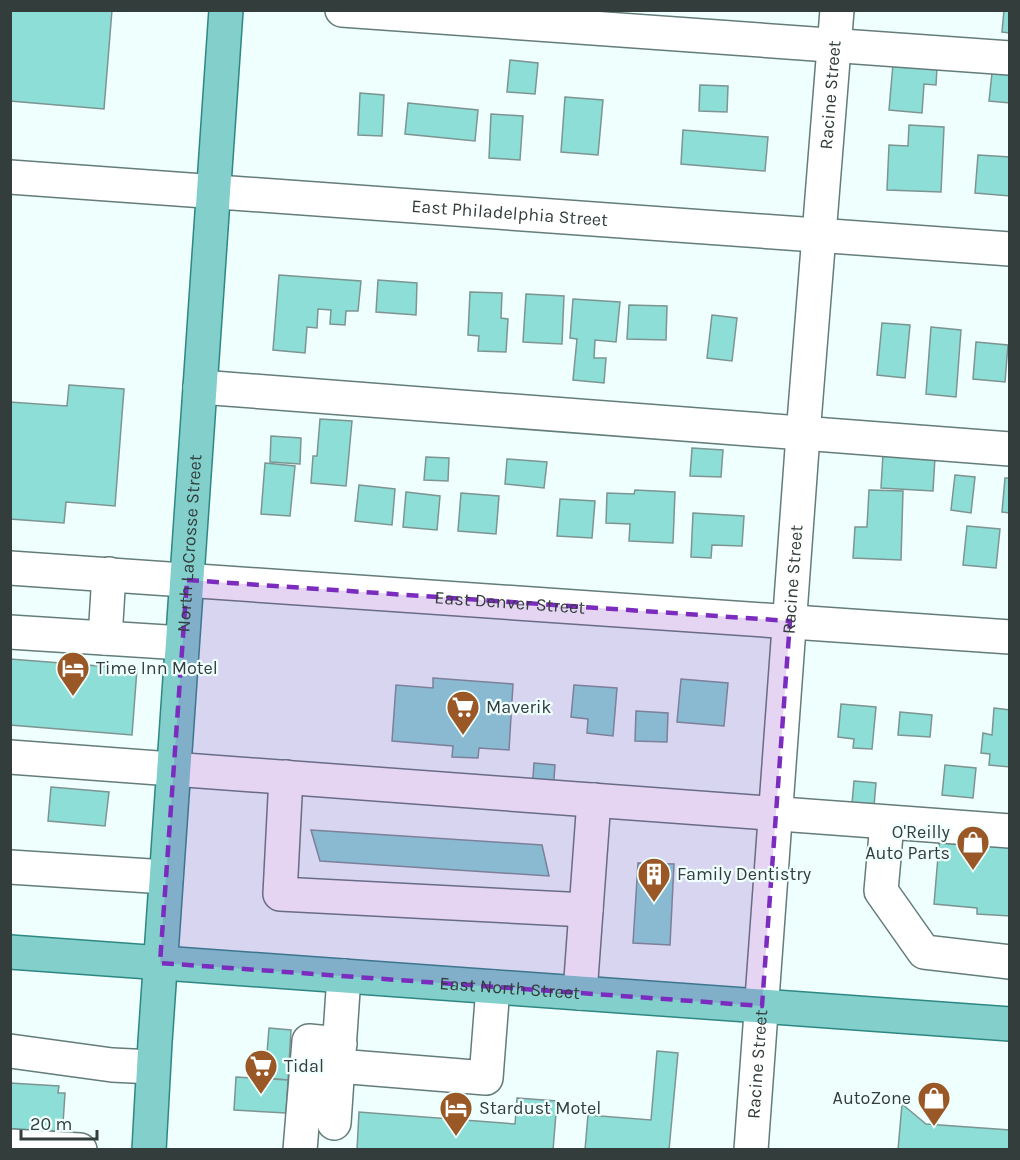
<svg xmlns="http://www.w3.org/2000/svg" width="1020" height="1160" viewBox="0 0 1020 1160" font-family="Karla,sans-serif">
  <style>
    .building { fill: #8eded8; stroke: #7c9592; stroke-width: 1.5 }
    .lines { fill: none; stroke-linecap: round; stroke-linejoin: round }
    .minor-casing { stroke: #647c7a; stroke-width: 36 }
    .major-casing { stroke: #2f8783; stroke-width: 36 }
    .minor { stroke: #fff; stroke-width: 33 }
    .major { stroke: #82cfcb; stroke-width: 33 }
    .marked { fill: #7b2cbf; fill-opacity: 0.2; stroke: #7b2cbf; stroke-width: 4.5; stroke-dasharray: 12 8; stroke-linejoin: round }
    .labels { text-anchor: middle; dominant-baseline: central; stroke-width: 4.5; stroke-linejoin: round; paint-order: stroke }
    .street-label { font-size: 18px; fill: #323d3c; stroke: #effffd }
    .poi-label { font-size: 18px; fill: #323d3c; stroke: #effffd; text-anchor: start }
  </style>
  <rect width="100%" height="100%" fill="#effffd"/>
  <g class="building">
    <polygon points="10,10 112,10 104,109 10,101"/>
    <polygon points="1004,10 1010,10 1010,33 1002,32"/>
    <polygon points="510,60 538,63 535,94 507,92"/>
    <polygon points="893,64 937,67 936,85 924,84 922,113 889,110"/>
    <polygon points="992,73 1010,74 1010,103 989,101"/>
    <polygon points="700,85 728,86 727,112 699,111"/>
    <polygon points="360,93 384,95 382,136 358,135"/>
    <polygon points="565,97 603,100 598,155 561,152"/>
    <polygon points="408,103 478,110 475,141 405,134"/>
    <polygon points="491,114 523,116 520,160 489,158"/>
    <polygon points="909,125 944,127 941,192 887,190 889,145 908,146"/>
    <polygon points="683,130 768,137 765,171 681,164"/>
    <polygon points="978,155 1010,157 1010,196 975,193"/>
    <polygon points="279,275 361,281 358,311 346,311 345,325 330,324 331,310 318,309 317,328 307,327 305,353 273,350"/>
    <polygon points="378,280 417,283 416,315 376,312"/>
    <polygon points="470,292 502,293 501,318 508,319 506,352 478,351 479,336 468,335"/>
    <polygon points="526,294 564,296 562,344 523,342"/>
    <polygon points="573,299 620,302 616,342 595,340 594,358 606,358 604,383 573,380 577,339 570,338"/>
    <polygon points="629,305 667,306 666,340 627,339"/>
    <polygon points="712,315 737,318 732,361 707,358"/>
    <polygon points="882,323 910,325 905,378 877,375"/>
    <polygon points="931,327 961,330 956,397 926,394"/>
    <polygon points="976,342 1008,345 1005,382 973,379"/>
    <polygon points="69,385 124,389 115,506 66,502 64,523 10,519 10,402 67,406"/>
    <polygon points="320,419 352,421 346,486 311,483 313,456 317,456"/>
    <polygon points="271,436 301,438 300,464 270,462"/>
    <polygon points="692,448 723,450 721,477 690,476"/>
    <polygon points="883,454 935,457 933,491 881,488"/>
    <polygon points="426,457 449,458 448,481 424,480"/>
    <polygon points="507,459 547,462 544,488 505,484"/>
    <polygon points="265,463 295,466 290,516 261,514"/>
    <polygon points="955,475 975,477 971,513 951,510"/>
    <polygon points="1005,478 1010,478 1010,513 1002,512"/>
    <polygon points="359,485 395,489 392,525 355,521"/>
    <polygon points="635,490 675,492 673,543 629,541 630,524 606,523 607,493 634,494"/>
    <polygon points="869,490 903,491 901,560 853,558 855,527 867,527"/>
    <polygon points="406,492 440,496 437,530 403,527"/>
    <polygon points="461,493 499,496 496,534 458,531"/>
    <polygon points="560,499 595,501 592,538 557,536"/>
    <polygon points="693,513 744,516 742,546 712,545 711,558 691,557"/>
    <polygon points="967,526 1000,529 996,568 963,565"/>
    <polygon points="10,659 137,669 132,735 10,725"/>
    <polygon points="433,678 513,684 509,750 479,748 478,758 452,757 453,746 392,741 396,685 433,688"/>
    <polygon points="681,679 728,683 724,726 677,722"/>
    <polygon points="574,685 617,688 613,736 587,733 588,719 571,717"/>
    <polygon points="841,704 876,707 872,749 853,748 854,739 838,737"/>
    <polygon points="994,708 1010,710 1010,767 989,765 990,754 981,753 983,733 992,735"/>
    <polygon points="636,711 668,713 667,742 635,741"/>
    <polygon points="900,712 932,715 930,737 898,735"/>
    <polygon points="534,763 555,765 553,793 532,792"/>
    <polygon points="945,765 976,768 973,798 942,795"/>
    <polygon points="854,781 876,783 873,817 851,815"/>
    <polygon points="51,787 109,792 105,826 48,821"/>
    <polygon points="311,830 542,845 549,876 320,861"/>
    <polygon points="940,833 1010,839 1010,916 977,914 977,908 934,904"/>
    <polygon points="638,863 674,864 670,945 633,943"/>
    <polygon points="269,1028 291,1030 288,1080 265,1078"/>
    <polygon points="657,1051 678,1053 669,1150 585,1150 588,1115 651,1120"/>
    <polygon points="236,1077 288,1080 286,1113 234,1110"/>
    <polygon points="10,1083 59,1086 58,1093 65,1093 62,1139 10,1136"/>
    <polygon points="517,1098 557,1101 553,1150 357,1150 359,1112 515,1124"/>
    <polygon points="902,1104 926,1124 1010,1130 1010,1150 898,1150"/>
  </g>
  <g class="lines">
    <defs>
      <g id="minor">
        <polyline points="342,10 1010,58"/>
        <path id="s1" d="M10,177L1010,249"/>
        <polyline points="200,387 1010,449"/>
        <path id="s2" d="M10,568L1010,637"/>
        <polyline points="10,632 182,643"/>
        <polyline points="105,638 109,574"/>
        <polyline points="10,757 1010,831"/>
        <polyline points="286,777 280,894 586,910"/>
        <polyline points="887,823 881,891 924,952 1010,962"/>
        <polyline points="10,867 166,877"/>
        <polyline points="580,993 594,800"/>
        <polyline points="10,1051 112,1065 153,1067"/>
        <polyline points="338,1066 486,1078 493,987"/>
        <polyline points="334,1123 344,976"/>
        <polyline points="10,1146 80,1150"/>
        <polyline points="300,1150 309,1041 340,1044"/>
        <path id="s3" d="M751,1150L803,435L837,10"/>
      </g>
      <g id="major">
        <path id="s4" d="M10,952L1010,1024"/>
        <path id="s5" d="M149,1150L155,1042L226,10"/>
      </g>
    </defs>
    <use href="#minor" class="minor-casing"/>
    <use href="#major" class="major-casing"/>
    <use href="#minor" class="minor"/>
    <use href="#major" class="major"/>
  </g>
  <path class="marked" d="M187,580L790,621L762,1006L160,963Z"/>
  <defs>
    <symbol id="hotel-pin" viewBox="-11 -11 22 30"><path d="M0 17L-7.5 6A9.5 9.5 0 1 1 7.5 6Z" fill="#9a5827" stroke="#effffd"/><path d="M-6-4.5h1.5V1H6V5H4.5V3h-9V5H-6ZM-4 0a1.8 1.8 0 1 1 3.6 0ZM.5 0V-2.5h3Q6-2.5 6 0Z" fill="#fff"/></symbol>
    <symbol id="supermarket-pin" viewBox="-11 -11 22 30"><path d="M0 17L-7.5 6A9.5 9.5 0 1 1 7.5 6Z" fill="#9a5827" stroke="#effffd"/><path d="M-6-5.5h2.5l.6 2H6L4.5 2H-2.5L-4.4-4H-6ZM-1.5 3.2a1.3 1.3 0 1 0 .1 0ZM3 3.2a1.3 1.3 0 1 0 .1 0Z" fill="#fff"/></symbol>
    <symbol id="shop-pin" viewBox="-11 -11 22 30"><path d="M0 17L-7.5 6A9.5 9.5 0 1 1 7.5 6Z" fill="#9a5827" stroke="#effffd"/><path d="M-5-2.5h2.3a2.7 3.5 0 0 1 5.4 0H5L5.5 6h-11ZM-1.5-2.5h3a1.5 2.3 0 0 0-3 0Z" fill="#fff"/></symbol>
    <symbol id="building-pin" viewBox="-11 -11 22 30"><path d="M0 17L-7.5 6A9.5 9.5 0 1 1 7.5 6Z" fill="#9a5827" stroke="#effffd"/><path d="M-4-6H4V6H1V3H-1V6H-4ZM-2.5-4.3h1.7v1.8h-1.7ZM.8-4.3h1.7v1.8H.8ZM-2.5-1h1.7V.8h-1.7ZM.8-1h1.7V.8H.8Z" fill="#fff"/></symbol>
  </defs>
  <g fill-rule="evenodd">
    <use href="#hotel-pin" x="54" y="649" width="38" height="52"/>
    <use href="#supermarket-pin" x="444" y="688" width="38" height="52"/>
    <use href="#shop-pin" x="954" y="823" width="38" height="52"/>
    <use href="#building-pin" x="635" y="855" width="38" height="52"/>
    <use href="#supermarket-pin" x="242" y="1047" width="38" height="52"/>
    <use href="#shop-pin" x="915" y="1079" width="38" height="52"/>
    <use href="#hotel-pin" x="437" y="1089" width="38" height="52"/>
  </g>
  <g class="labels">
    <g class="street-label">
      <text stroke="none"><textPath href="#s3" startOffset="1058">Racine Street</textPath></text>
      <text stroke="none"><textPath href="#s1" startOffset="501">East Philadelphia Street</textPath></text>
      <text stroke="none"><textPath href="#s5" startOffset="608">North LaCrosse Street</textPath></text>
      <text stroke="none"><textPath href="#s3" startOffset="572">Racine Street</textPath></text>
      <text stroke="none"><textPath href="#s2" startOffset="501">East Denver Street</textPath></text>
      <text stroke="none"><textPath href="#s4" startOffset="501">East North Street</textPath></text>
      <text stroke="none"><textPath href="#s3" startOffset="86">Racine Street</textPath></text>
    </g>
    <g class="poi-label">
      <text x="96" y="668">Time Inn Motel</text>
      <text x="486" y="707">Maverik</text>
      <text x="950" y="832" text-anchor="end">O'Reilly<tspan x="950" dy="21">Auto Parts</tspan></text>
      <text x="677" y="874">Family Dentistry</text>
      <text x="284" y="1066">Tidal</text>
      <text x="911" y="1098" text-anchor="end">AutoZone</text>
      <text x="479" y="1108">Stardust Motel</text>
    </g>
  </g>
  <rect width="1020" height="1160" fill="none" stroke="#323d3c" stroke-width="24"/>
  <path d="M21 1130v9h76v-9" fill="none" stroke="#323d3c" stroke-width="3"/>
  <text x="30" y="1130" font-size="18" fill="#323d3c" stroke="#effffd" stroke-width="4.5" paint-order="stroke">20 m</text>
</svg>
